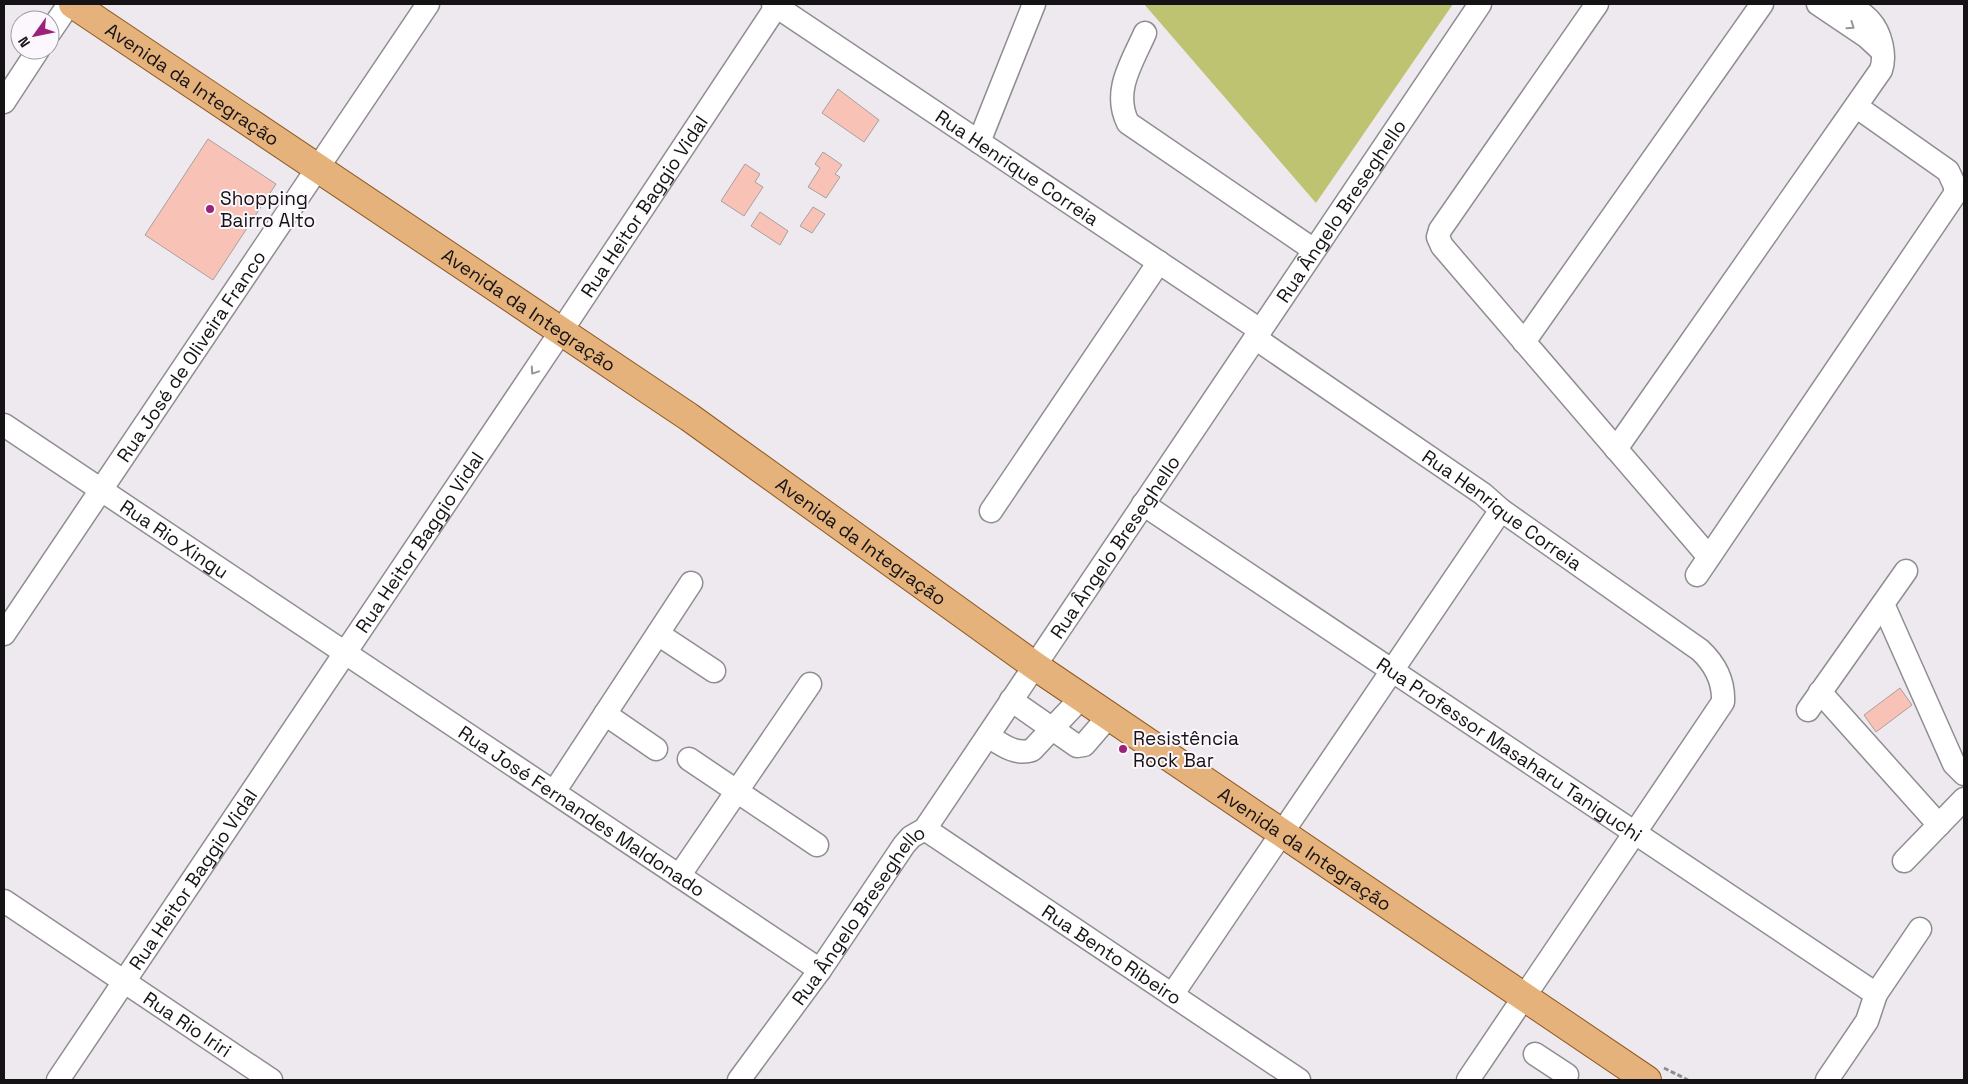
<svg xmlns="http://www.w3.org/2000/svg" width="1968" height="1084" viewBox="0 0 1968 1084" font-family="'Space Grotesk',sans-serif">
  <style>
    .green { fill: #bdc371 }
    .building { fill: #f8c3b6; stroke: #a7a09e }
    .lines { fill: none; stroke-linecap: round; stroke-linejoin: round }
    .minor-casing { stroke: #908d92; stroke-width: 25 }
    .major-casing { stroke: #90591f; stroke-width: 30 }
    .path { stroke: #8f8c91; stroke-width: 3; stroke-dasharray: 5 2.5; stroke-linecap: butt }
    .minor { stroke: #fff; stroke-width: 22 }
    .major { stroke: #e5b27c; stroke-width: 28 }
    .oneway { stroke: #969596 }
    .poi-dot { fill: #9c2179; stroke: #fbf7fd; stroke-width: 2 }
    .labels { text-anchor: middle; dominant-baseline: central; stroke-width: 4; stroke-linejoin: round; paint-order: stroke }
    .street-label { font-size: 19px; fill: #151315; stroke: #fbf7fd }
    .poi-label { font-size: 19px; fill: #151315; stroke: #fbf7fd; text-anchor: start }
  </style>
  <rect width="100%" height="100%" fill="#ede9ef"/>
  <polygon class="green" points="1144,4 1453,4 1316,203"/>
  <g class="building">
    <polygon points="838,89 879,120 864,142 822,113"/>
    <polygon points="208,139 276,184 213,280 145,235"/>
    <polygon points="823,152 842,165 835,174 840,177 826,198 808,187 820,168 815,164"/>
    <polygon points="745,164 760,174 755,182 763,187 744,216 721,201"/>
    <polygon points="813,207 825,214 812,233 800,226"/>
    <polygon points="760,212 788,231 780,245 751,226"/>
    <polygon points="1900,688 1912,705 1876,732 1864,715"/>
  </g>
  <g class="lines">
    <defs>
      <g id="minor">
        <path id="s1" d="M773,4L1260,330"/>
        <polyline points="1597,4 1440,230 1438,237 1442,246 1709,557"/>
        <polyline points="1818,4 1867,37 1880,49"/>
        <polyline points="50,32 69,4"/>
        <path d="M1145,33C1132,63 1112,91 1128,123L1314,250"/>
        <polyline points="4,102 38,50"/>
        <polyline points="979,142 1034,4"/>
        <path id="s2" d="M1255,338L1483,494L1501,510L1700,650C1715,664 1724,681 1723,702L1468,1080"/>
        <polyline points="1524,342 1762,4"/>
        <path id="s3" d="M4,425L820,970"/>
        <path d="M1616,449L1881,70C1886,56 1881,33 1870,21C1864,14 1856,9 1848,4"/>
        <path id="s4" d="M1143,504L1876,994"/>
        <polyline points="991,511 1159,262"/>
        <polyline points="1697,575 1955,194 1955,186 1948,171 1857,107"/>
        <polyline points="1883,604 1954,764 1964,774"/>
        <path id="s5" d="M4,634L428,4"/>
        <polyline points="658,634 714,671"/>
        <polyline points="1820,692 1939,825"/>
        <polyline points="1011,700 1077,746 1084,745 1109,716"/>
        <polyline points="1808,710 1906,571"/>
        <polyline points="605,714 656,749"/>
        <path d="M988,736C1001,744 1016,756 1032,750L1081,698"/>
        <polyline points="689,759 817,845"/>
        <polyline points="554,792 691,583"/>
        <path id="s6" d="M925,829L1299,1080"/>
        <polyline points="1904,861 1964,799"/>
        <polyline points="679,876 810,684"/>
        <path id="s7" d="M4,901L271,1080"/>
        <polyline points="1172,995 1501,510"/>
        <polyline points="1535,1054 1567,1075 1564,1080"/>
        <path id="s8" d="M58,1080L562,330L778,4"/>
        <path id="s9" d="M739,1080L820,970L904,845L911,837L925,829L1480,4"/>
        <polyline points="1827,1080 1867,1021 1876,994 1920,929"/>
      </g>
      <g id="major">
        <path id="s10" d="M73,4L689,417L1035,666L1647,1080"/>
      </g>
    </defs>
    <use href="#minor" class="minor-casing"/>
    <use href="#major" class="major-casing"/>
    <polyline class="path" points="1664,1068 1688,1080"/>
    <use href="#minor" class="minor"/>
    <use href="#major" class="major"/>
  </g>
  <defs><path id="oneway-chevron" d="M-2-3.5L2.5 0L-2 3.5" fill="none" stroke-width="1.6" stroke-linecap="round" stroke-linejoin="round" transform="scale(1.25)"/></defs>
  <g class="oneway">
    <use href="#oneway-chevron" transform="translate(1851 26) rotate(35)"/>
    <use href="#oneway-chevron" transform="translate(534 371) rotate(124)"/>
  </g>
  <g class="poi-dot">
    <circle cx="210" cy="209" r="5"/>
    <circle cx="1123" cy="749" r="5"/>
  </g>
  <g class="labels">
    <g class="street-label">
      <text stroke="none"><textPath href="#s10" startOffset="144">Avenida da Integração</textPath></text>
      <text stroke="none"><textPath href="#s1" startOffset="294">Rua Henrique Correia</textPath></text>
      <text stroke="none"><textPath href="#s8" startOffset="1052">Rua Heitor Baggio Vidal</textPath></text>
      <text stroke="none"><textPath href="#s9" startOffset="1059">Rua Ângelo Breseghello</textPath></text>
      <text stroke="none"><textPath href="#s10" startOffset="549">Avenida da Integração</textPath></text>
      <text stroke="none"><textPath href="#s5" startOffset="335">Rua José de Oliveira Franco</textPath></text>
      <text stroke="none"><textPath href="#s2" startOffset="301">Rua Henrique Correia</textPath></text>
      <text stroke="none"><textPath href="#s3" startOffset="205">Rua Rio Xingu</textPath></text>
      <text stroke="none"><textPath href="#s10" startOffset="954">Avenida da Integração</textPath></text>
      <text stroke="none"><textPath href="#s8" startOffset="648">Rua Heitor Baggio Vidal</textPath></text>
      <text stroke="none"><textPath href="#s9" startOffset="654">Rua Ângelo Breseghello</textPath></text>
      <text stroke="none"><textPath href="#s4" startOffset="441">Rua Professor Masaharu Taniguchi</textPath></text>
      <text stroke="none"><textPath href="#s3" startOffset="695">Rua José Fernandes Maldonado</textPath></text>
      <text stroke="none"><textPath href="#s10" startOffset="1494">Avenida da Integração</textPath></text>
      <text stroke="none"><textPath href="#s8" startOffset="242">Rua Heitor Baggio Vidal</textPath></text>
      <text stroke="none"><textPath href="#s9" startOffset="204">Rua Ângelo Breseghello</textPath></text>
      <text stroke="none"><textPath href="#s6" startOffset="225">Rua Bento Ribeiro</textPath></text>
      <text stroke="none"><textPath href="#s7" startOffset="221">Rua Rio Iriri</textPath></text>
    </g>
    <g class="poi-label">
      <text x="220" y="198">Shopping<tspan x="220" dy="22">Bairro Alto</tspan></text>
      <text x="1133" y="738">Resistência<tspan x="1133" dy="22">Rock Bar</tspan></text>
    </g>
  </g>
  <rect width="1968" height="1084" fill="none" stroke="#151315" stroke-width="10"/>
  <g transform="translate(35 35) rotate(237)"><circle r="24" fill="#fbf7fd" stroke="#9f9ca0"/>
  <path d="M0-4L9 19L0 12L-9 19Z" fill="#9c2179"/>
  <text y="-8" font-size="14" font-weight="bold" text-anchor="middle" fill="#151315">N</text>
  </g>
</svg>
